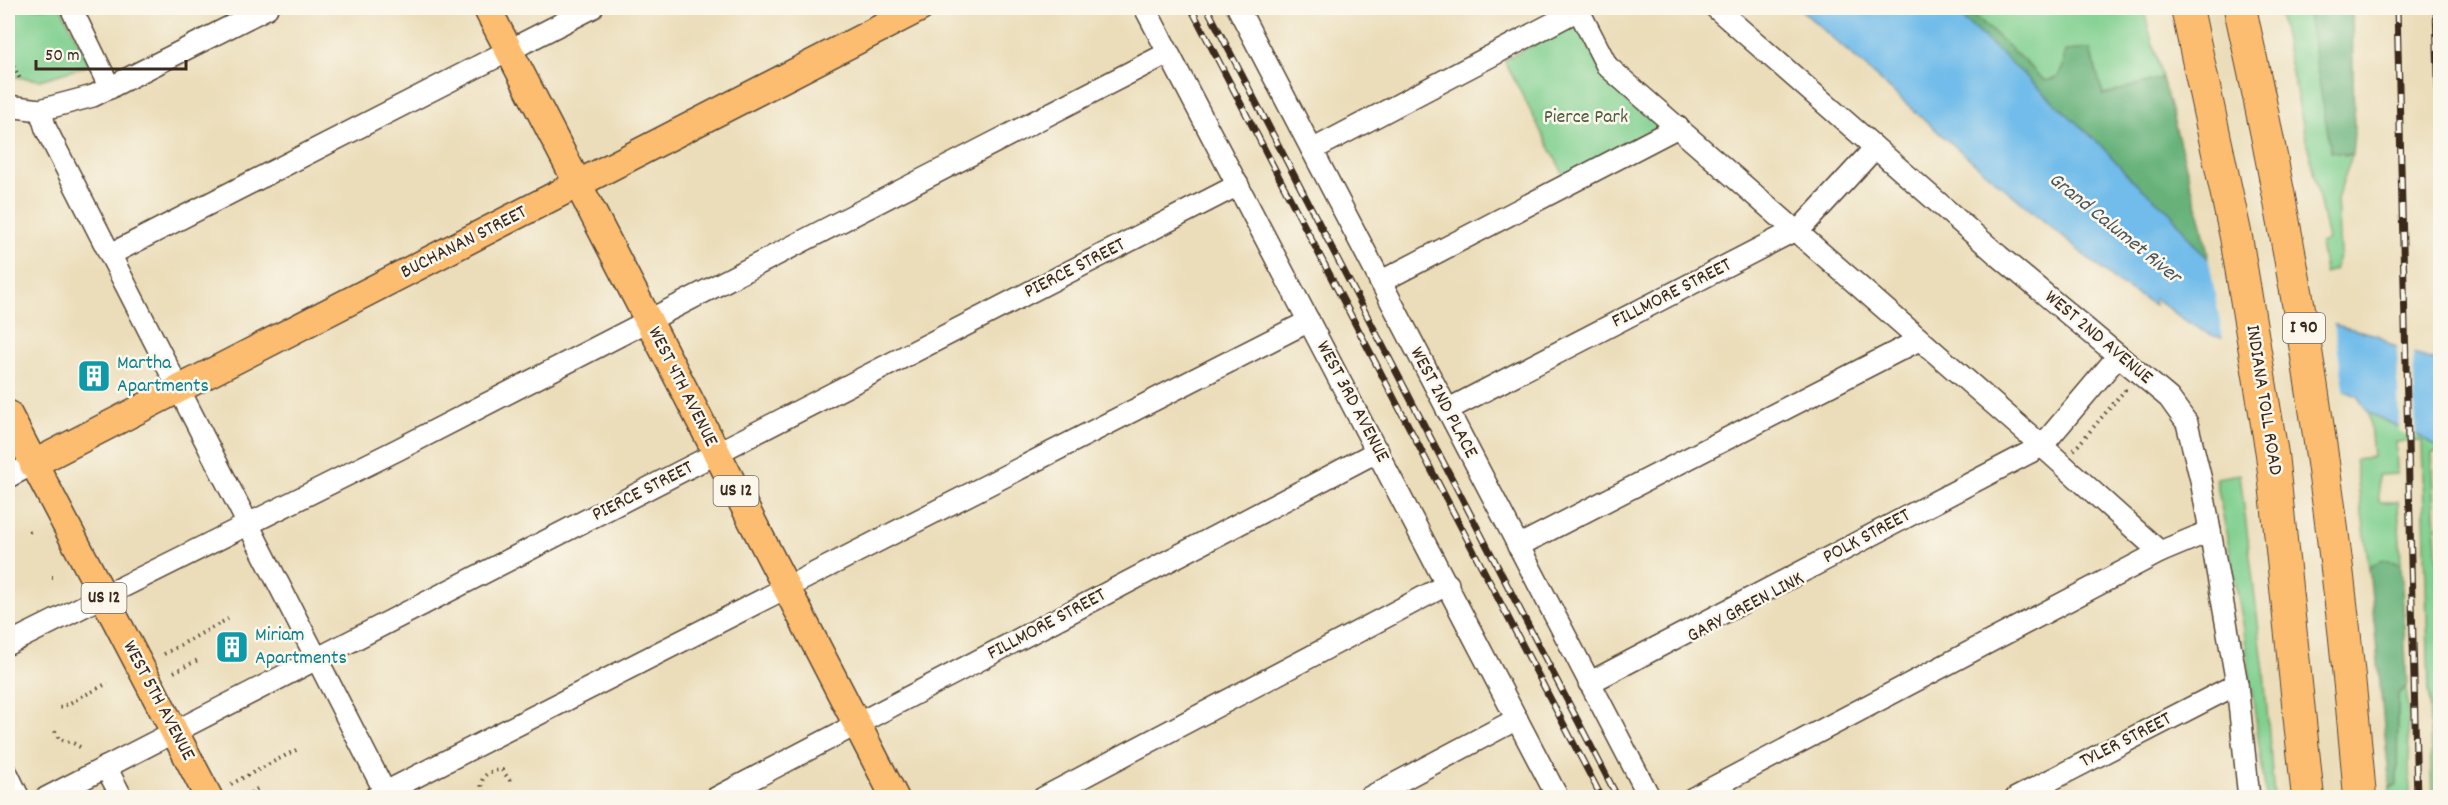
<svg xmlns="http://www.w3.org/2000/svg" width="2448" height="805" viewBox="0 0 2448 805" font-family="Dekko,sans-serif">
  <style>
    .green { fill: #81d090; stroke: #5e7d57; stroke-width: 1.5 }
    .forest { fill: #68b27a; stroke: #526e4c; stroke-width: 1.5 }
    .water { fill: #71bcea; stroke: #567384; stroke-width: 1.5 }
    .pier { fill: #ebddb9 }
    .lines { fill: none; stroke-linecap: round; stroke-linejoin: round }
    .minor-casing { stroke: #554535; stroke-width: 24 }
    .major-casing { stroke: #554535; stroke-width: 30 }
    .highway-casing { stroke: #554535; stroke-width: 34 }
    .path { stroke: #554535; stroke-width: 4; stroke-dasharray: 1.5 4.5; stroke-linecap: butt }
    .minor { stroke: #fff; stroke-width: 21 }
    .major { stroke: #fcbd6f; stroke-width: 27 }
    .highway { stroke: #fcbd6f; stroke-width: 32 }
    .rail-casing { stroke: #3b2a1e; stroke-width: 7 }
    .rail { stroke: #fbf7ec; stroke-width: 4.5; stroke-dasharray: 14; stroke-linecap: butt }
    .labels { text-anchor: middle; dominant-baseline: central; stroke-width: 5; stroke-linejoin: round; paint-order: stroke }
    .shield { fill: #fbf7ec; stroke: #75685c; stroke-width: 1.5 }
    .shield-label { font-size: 18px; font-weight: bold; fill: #3b2a1e }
    .park-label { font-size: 20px; fill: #505c40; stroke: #fbf7ec }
    .street-label { font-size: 20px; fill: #3b2a1e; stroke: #fbf7ec }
    .culture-label { font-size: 20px; fill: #0d838f; stroke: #fbf7ec; text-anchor: start }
    .water-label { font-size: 21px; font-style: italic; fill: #4b565b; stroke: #fbf7ec }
  </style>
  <rect width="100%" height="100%" fill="#fbf7ec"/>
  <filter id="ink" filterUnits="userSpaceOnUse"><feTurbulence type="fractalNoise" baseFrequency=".0167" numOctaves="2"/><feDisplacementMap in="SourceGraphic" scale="12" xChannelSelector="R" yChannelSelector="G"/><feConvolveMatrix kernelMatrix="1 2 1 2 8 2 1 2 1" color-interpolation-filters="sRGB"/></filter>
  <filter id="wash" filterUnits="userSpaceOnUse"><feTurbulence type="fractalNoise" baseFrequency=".008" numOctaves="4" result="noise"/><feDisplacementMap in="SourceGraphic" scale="24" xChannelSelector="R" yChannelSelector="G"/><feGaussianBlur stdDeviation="1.35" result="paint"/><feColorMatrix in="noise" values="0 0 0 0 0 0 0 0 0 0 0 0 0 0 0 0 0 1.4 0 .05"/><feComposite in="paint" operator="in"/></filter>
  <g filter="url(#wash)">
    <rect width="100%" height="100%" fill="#ebddb9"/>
    <g class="green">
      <polygon points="8,8 61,8 90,65 40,80 8,76"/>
      <polygon points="1967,8 2143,8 2162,78 2103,95 2090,49 2063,67 2057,78 2045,81"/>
      <polygon points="2278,8 2307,8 2319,73 2344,155 2352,155 2337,199 2340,254 2334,270 2325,273 2320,243 2328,240"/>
      <polygon points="1579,22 1666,128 1566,179 1504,60"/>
      <polygon points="2369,413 2421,437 2440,449 2440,452 2432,453 2440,605 2440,797 2432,797 2422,441 2396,442 2397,474 2378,475 2379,502 2398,502 2401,564 2382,559 2369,568 2355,459 2373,457"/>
      <polygon points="2240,474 2264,672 2274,797 2266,797 2243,623 2216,478"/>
      <polygon points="2407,686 2410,797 2390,797 2390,788 2397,784 2398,695"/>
    </g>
    <g class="forest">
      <polygon points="1951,8 1967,8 2045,81 2057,78 2063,67 2065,51 2090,49 2103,95 2162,78 2202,225 2209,259 2196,247 2170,212 2133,181 2103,147"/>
      <polygon points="2307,8 2352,8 2354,134 2352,155 2331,152"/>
      <polygon points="2382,559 2401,564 2407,686 2398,695 2397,785 2390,788 2369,568"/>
    </g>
    <path class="water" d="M1799,8H1951L2103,147L2133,181L2170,212L2196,247L2209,259L2335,325L2377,335L2391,345L2440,363V449L2421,437L2369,413L2357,396L2223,337C2207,339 2169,309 2155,298L2154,305L2119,284L1945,138Z"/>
    <g class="pier">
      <polygon points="2208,254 2333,320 2345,394 2223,340"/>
      <polygon points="2397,343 2413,350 2416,438 2399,431"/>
      <polygon points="2437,362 2440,363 2440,452"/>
    </g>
  </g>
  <g filter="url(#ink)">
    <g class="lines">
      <defs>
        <g id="minor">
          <polyline points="71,8 110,88"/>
          <polyline points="1145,8 1558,798"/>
          <polyline points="1238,8 1650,798"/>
          <polyline points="1716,8 1999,256 2169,398 2187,423 2201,480 2237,684 2249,798"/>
          <polyline points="1579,11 1607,66 2042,446 2160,552 2210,531"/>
          <polyline points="8,106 40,110 93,96 267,8"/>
          <polyline points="40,110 46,129 388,798"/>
          <polyline points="1312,150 1582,8"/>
          <polyline points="111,254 592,8"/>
          <polyline points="1380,282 1678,127"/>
          <polyline points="1447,410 1803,226 1875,148"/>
          <polyline points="8,477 33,464"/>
          <polyline points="1518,546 1919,340"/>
          <polyline points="8,644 397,450 1168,53"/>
          <polyline points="1589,683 2042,446 2118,356"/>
          <polyline points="106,767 122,798"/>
          <polyline points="8,775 19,798"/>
          <polyline points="46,798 1238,185"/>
          <polyline points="374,798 1309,321"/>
          <polyline points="716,798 1378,451"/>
          <polyline points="1043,798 1448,584"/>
          <polyline points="1368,798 1517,719"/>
          <polyline points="1693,798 2160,552"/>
          <polyline points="2016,798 2237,684"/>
        </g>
        <g id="major">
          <polyline points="487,8 895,798"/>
          <polyline points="8,414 209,798"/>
          <polyline points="33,464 920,8"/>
        </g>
        <g id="highway">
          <polyline points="2187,8 2236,237 2272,454 2308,798"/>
          <path d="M2240,8C2298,268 2339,531 2360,798"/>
        </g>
      </defs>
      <use href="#minor" class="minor-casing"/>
      <use href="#major" class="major-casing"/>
      <use href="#highway" class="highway-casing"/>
      <g class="path">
        <polyline points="8,55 21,81"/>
        <polyline points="2074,450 2125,390 2122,387"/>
        <polyline points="29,532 30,531"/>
        <polyline points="52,577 53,577"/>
        <polyline points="164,654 228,619"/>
        <polyline points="174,672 198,660"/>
        <polyline points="60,708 108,683"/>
        <polyline points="55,731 59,739 73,743 82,748"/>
        <polyline points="231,784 300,748"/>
        <polyline points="240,798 259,788"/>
        <path d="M485,798C477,782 483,770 502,770L512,783"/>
      </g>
      <use href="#minor" class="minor"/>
      <use href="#major" class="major"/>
      <use href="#highway" class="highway"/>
      <defs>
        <g id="rail">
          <polyline points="1191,8 1602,798"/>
          <polyline points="1207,8 1618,798"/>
          <polyline points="2397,8 2417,798"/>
          <polyline points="2436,8 2440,155"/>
        </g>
      </defs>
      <use href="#rail" class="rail-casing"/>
      <use href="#rail" class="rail"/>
    </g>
  </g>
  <defs>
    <symbol id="building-square" viewBox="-11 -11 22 22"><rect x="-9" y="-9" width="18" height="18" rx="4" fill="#0f9aa8" stroke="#fbf7ec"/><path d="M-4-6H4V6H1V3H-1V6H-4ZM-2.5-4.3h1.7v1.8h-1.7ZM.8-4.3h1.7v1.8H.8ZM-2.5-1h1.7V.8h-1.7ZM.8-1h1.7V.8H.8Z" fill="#fff"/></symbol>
  </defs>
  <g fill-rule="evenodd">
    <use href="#building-square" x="75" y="357" width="38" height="38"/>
    <use href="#building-square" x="213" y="628" width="38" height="38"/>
  </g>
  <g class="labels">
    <g class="shield">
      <rect x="2283" y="313" width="42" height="30" rx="4.5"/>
      <rect x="713.5" y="476" width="45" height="30" rx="4.5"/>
      <rect x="81.5" y="583" width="45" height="30" rx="4.5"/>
    </g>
    <g class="shield-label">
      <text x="2304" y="328">I 90</text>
      <text x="736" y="491">US 12</text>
      <text x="104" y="598">US 12</text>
    </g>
    <g class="park-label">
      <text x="1586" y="118">Pierce Park</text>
    </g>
    <g class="street-label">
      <text transform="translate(464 243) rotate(-27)">BUCHANAN STREET</text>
      <text transform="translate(1075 269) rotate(-27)">PIERCE STREET</text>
      <text transform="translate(1672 294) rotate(-27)">FILLMORE STREET</text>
      <text transform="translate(2098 338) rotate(40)">WEST 2ND AVENUE</text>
      <text transform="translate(682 387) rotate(63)">WEST 4TH AVENUE</text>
      <text transform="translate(2263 400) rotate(81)">INDIANA TOLL ROAD</text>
      <text transform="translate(1352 402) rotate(62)">WEST 3RD AVENUE</text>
      <text transform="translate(1443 403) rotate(62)">WEST 2ND PLACE</text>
      <text transform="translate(643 492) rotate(-27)">PIERCE STREET</text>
      <text transform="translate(1867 537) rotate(-28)">POLK STREET</text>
      <text transform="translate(1746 608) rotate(-28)">GARY GREEN LINK</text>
      <text transform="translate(1047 625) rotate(-28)">FILLMORE STREET</text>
      <text transform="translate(158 701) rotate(62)">WEST 5TH AVENUE</text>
      <text transform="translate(2126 741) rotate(-27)">TYLER STREET</text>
    </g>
    <g class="culture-label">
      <text x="117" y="364">Martha<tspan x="117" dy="23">Apartments</tspan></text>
      <text x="255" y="636">Miriam<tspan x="255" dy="23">Apartments</tspan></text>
    </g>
    <g class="water-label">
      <text transform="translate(2114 229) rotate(39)">Grand Calumet River</text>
    </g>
  </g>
  <rect width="2448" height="805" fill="none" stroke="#fbf7ec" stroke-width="30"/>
  <path d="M36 60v9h150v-9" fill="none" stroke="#3b2a1e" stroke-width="3"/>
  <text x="45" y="60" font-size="18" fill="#3b2a1e" stroke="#fbf7ec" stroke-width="4.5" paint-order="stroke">50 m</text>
</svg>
